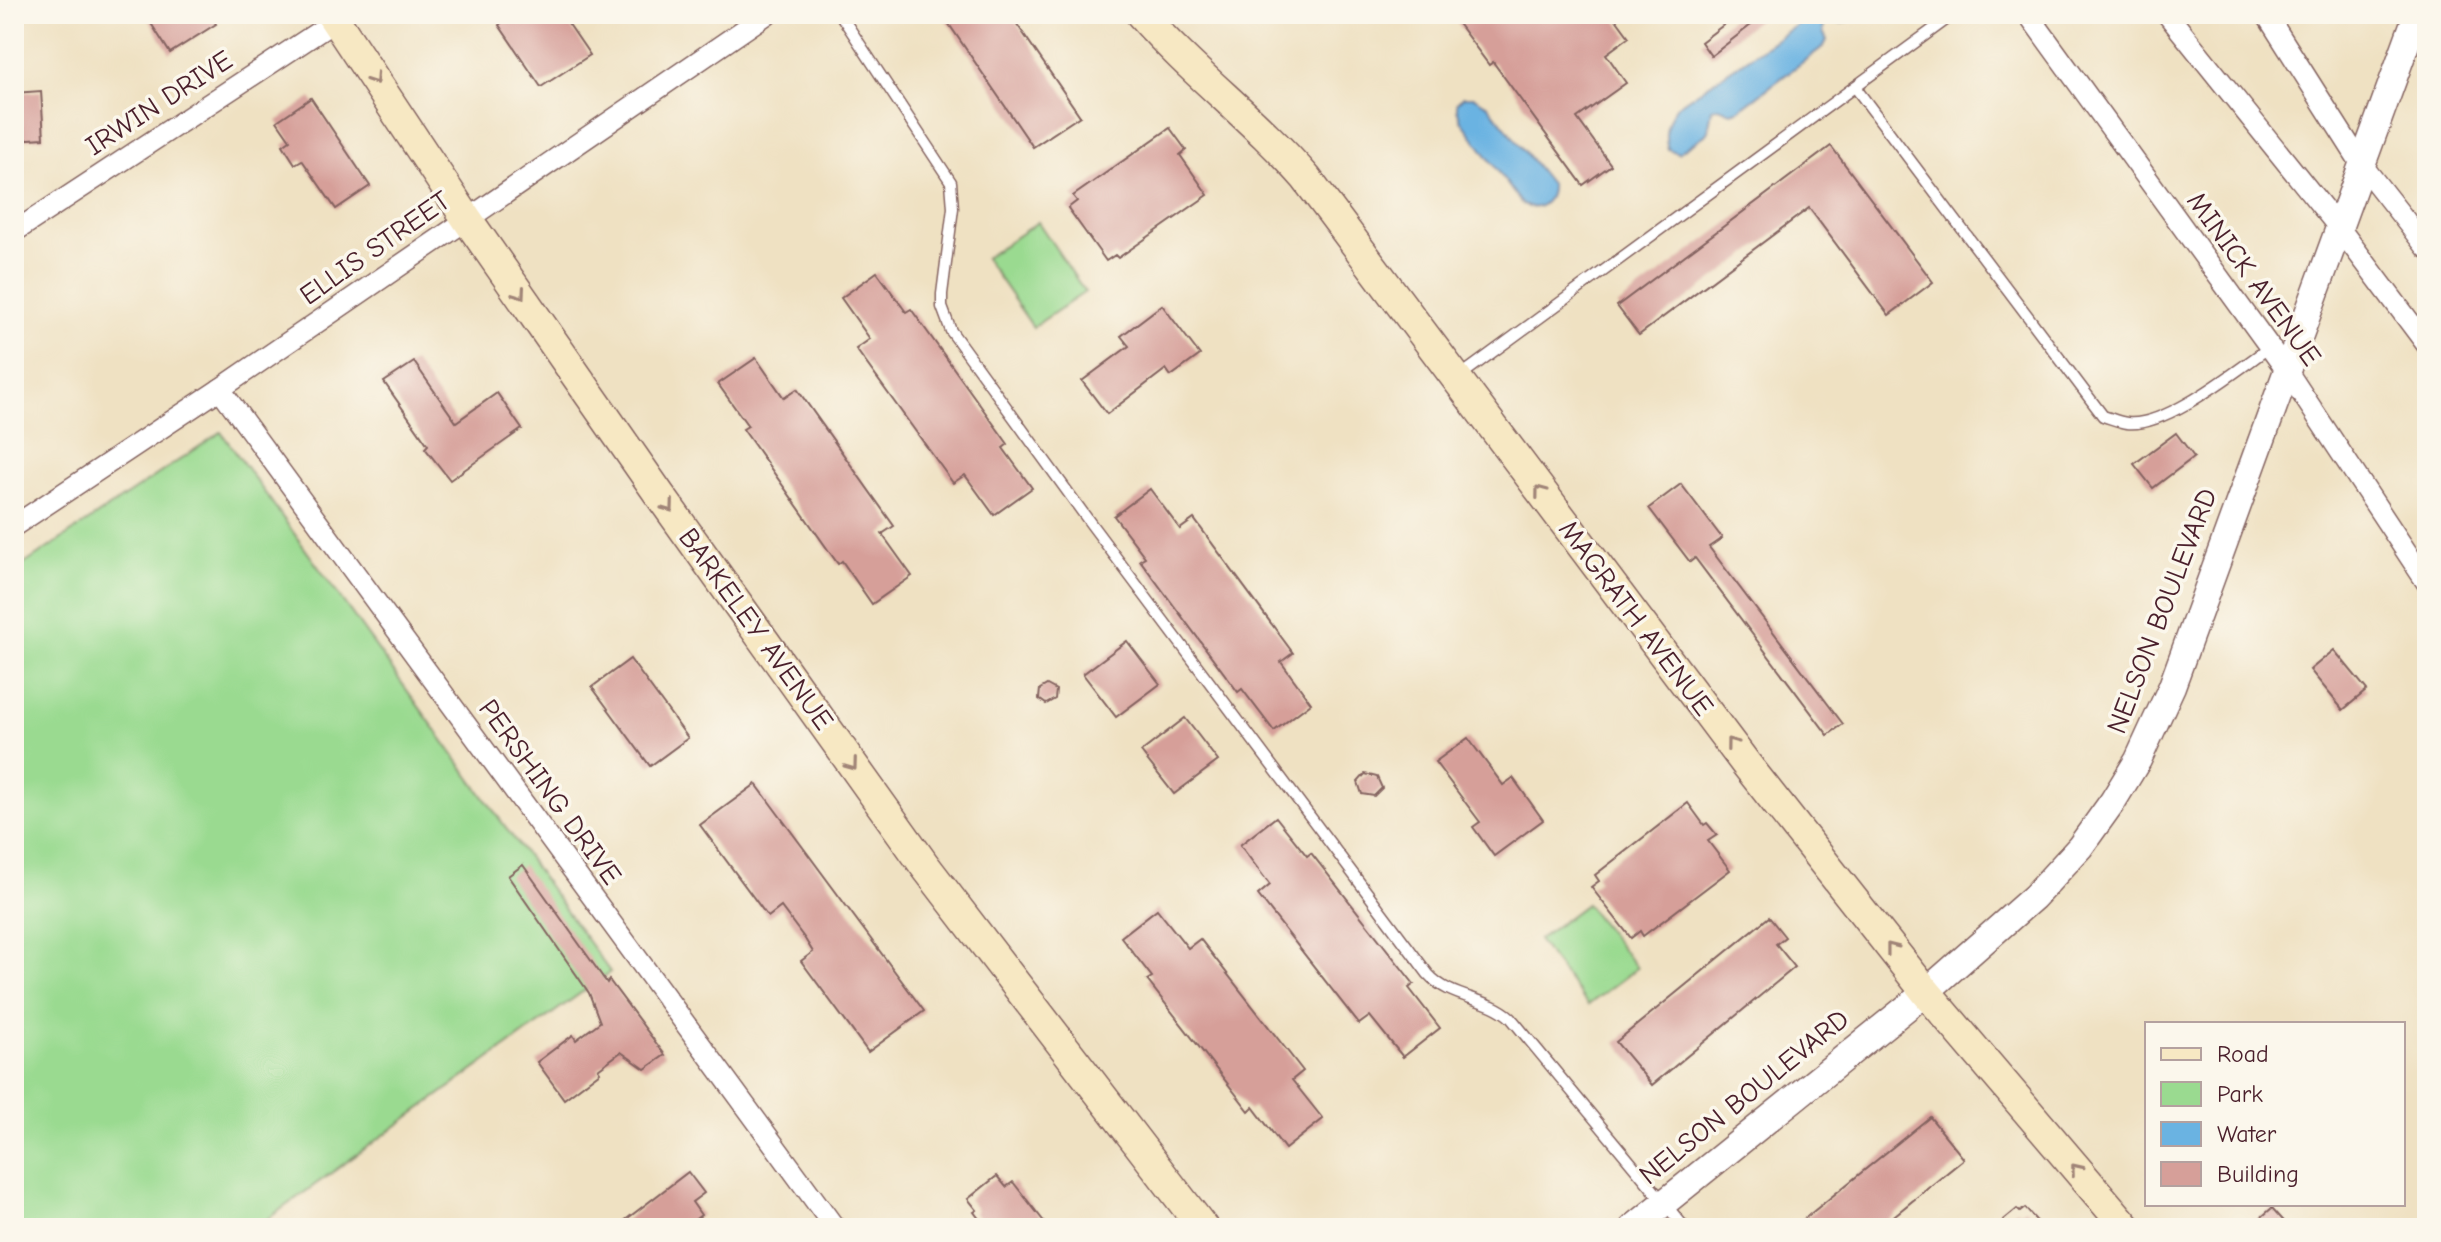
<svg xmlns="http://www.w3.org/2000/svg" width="2441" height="1242" viewBox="0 0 2441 1242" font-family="'Comic Neue',sans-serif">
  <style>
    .green { fill: #9ada90; stroke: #727c5e; stroke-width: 2 }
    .water { fill: #6ab3e2; stroke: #5a6986; stroke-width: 2 }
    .building { fill: #d69f99 }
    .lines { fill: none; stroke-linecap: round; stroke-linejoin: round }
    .service-casing { stroke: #846360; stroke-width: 13 }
    .minor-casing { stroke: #846360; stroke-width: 23 }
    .tertiary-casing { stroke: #846360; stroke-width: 29 }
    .secondary-casing { stroke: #846360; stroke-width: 33 }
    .service { stroke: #fff; stroke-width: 10 }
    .minor { stroke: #fff; stroke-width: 20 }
    .tertiary { stroke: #fff; stroke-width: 26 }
    .secondary { stroke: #f7e8c3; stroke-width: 30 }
    .oneway { stroke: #a08477 }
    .labels { text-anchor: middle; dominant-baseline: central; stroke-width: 7; stroke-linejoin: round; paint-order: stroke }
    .street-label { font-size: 28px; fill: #4a1f2b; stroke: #fbf7ec }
  </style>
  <rect width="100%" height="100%" fill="#fbf7ec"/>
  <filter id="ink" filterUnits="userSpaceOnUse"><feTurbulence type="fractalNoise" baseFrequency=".0125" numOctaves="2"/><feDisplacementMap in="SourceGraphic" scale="16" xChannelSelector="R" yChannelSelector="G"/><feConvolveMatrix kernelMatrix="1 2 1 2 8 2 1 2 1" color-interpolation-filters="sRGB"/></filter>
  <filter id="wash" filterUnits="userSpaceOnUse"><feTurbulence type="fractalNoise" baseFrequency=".006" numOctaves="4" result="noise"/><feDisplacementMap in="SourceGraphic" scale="32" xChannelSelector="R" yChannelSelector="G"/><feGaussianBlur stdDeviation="1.8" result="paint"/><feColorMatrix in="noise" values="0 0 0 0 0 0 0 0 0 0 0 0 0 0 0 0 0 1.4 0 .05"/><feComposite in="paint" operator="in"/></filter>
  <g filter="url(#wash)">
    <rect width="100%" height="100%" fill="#efe1c2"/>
    <g class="green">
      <polygon points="1038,222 1085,292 1033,327 985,258"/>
      <polygon points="221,432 610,972 255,1228 14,1228 14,571"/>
      <polygon points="1586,904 1637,968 1588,1005 1538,940"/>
    </g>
    <g class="water">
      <path d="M1813,14H1860L1843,23L1830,22L1824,25L1823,32L1827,40L1824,46L1740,109L1732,112C1724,111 1721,104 1712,109L1708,131L1705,135L1678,153L1668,149C1663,134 1668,119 1676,107Z"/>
      <path d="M1463,97H1474L1488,105L1551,185C1552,203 1536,214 1521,203L1461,120L1457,109V103Z"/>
    </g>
    <g id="blocks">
      <g class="building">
        <polygon points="145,14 209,14 216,24 170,53"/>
        <polygon points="495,14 562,14 590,55 541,87 499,25 501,23"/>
        <polygon points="942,14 1010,14 1080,116 1033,147"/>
        <polygon points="1451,14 1612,14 1629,37 1606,54 1626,83 1577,118 1611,165 1583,185 1493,62 1489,65"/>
        <polygon points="1738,14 1765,14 1711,56 1701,42"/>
        <polygon points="41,91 44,138 14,140 14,93"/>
        <polygon points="311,98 370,186 336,209 302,160 295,164 283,145 290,140 277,121"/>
        <polygon points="1170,128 1186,150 1180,155 1208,195 1118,258 1115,255 1106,261 1068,208 1077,201 1073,196"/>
        <polygon points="1831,146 1933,282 1889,315 1809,208 1639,335 1617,306"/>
        <polygon points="877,272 906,312 911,309 1008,444 1003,448 1032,488 994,515 965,475 953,483 856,349 870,339 841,298"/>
        <polygon points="1162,305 1200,355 1171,376 1166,369 1107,414 1082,381 1129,346 1121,336"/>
        <polygon points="756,358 784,398 797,389 894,526 882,534 912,576 872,604 842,561 838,564 743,429 748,426 718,384"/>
        <polygon points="414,362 456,422 497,393 522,429 450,480 425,448 428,445 384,382"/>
        <polygon points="2176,433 2194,457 2153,488 2134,464"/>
        <polygon points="1681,484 1722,538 1709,547 1843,724 1828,735 1695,558 1690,562 1649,508"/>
        <polygon points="1150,489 1180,529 1194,519 1293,653 1281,662 1311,703 1274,731 1242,689 1238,692 1140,560 1145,557 1114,516"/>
        <polygon points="1127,641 1160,684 1116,717 1083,674"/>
        <polygon points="2334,650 2367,690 2343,710 2310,670"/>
        <polygon points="630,659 688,738 650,766 592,687"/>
        <polygon points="1047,685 1056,690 1055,699 1046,704 1039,699 1040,689"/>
        <polygon points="1185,718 1218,761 1174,794 1141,752"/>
        <polygon points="1468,738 1503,785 1513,778 1543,820 1494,856 1473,827 1480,822 1435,762"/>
        <polygon points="1365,774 1377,777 1382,788 1374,796 1362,794 1358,782"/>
        <polygon points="756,784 924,1011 868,1052 801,961 813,952 805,939 781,907 768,917 700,825"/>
        <polygon points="1688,803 1704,825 1707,823 1717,835 1708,841 1730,870 1643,936 1640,931 1631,938 1591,887 1599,881 1595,875"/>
        <polygon points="1276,817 1307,856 1311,853 1414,984 1409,988 1440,1028 1403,1057 1370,1016 1359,1024 1258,895 1270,885 1240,845"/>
        <polygon points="523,865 607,983 609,980 665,1055 645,1069 621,1052 598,1069 600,1072 564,1099 537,1062 573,1035 576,1040 600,1022 589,993 508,876"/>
        <polygon points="1157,909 1188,948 1200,939 1303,1071 1292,1080 1323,1119 1285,1149 1253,1107 1249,1111 1147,980 1152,977 1121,937"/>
        <polygon points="1769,917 1785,937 1776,944 1795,967 1652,1085 1616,1042"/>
        <polygon points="1930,1117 1964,1159 1879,1228 1793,1228"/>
        <polygon points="688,1172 704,1193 692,1202 701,1215 684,1228 615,1228"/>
        <polygon points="997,1176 1006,1187 1013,1182 1049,1228 986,1228 974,1212 977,1210 968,1199"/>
        <polygon points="2025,1208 2043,1228 1994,1228 2017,1209 2020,1212"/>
        <polygon points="2272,1208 2290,1228 2249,1228"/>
      </g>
    </g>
  </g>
  <g filter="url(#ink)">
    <use href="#blocks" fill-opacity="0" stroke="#846360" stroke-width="2"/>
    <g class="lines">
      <defs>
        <g id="service">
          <path d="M840,14L951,182L953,208L942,294V307L951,331L1091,524L1428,974C1451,1000 1487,996 1511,1018L1685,1228"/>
          <path d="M1855,87L2103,416C2110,418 2119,422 2127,423C2166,428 2238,369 2270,347"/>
          <polyline points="1460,376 1954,14"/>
        </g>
        <g id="minor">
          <polyline points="2028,14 2287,371 2427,583"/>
          <polyline points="2167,14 2340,229 2427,345"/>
          <polyline points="2266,14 2362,165 2427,248"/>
          <polyline points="14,232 335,21"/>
          <polyline points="220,389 835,1228"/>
          <polyline points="14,526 220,389 767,14"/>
        </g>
        <polyline id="tertiary" points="1633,1228 1926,992 2034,897 2080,847 2113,801 2138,760 2172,686 2417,14"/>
        <g id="secondary">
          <polyline points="331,14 467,219 659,494 925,866 1203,1228"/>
          <path d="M1141,14C1192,73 1255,119 1306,178L1746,764L1926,992L2127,1228"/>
        </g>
      </defs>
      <use href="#service" class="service-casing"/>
      <use href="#minor" class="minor-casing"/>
      <use href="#tertiary" class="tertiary-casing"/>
      <use href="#secondary" class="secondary-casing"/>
      <use href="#service" class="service"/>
      <use href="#minor" class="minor"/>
      <use href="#tertiary" class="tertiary"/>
      <use href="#secondary" class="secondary"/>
    </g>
    <defs><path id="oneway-chevron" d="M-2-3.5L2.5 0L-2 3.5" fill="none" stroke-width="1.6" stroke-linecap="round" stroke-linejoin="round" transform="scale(2)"/></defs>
    <g class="oneway">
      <use href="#oneway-chevron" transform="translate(374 79) rotate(56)"/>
      <use href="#oneway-chevron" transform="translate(520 294) rotate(55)"/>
      <use href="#oneway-chevron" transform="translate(1540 491) rotate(-127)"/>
      <use href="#oneway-chevron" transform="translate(669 507) rotate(54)"/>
      <use href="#oneway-chevron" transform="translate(1731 743) rotate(-127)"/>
      <use href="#oneway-chevron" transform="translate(852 765) rotate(54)"/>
      <use href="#oneway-chevron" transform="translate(1891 948) rotate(-128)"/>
      <use href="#oneway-chevron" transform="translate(2076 1169) rotate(-130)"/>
    </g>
  </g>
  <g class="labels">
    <g class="street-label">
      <text transform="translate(159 103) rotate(-33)">IRWIN DRIVE</text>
      <text transform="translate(375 248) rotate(-35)">ELLIS STREET</text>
      <text transform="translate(2254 279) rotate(54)">MINICK AVENUE</text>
      <text transform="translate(2162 611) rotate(-69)">NELSON BOULEVARD</text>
      <text transform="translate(1636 618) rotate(53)">MAGRATH AVENUE</text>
      <text transform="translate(756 629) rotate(54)">BARKELEY AVENUE</text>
      <text transform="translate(550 792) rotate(54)">PERSHING DRIVE</text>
      <text transform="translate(1744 1097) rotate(-39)">NELSON BOULEVARD</text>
    </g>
  </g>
  <rect width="2441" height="1242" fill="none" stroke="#fbf7ec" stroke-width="48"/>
  <rect x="2145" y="1022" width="260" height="184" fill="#fbf7ec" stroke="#b4a19f" stroke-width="2"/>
  <rect x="2161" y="1048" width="40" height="12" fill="#f7e8c3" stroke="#b4a19f" stroke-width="2"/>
  <text x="2217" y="1062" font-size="24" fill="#4a1f2b">Road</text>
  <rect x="2161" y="1082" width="40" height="24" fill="#9ada90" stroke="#b4a19f" stroke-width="2"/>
  <text x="2217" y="1102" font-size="24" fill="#4a1f2b">Park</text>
  <rect x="2161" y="1122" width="40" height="24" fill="#6ab3e2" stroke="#b4a19f" stroke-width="2"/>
  <text x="2217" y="1142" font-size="24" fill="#4a1f2b">Water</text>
  <rect x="2161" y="1162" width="40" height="24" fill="#d69f99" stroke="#b4a19f" stroke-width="2"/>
  <text x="2217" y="1182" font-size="24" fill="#4a1f2b">Building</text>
</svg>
